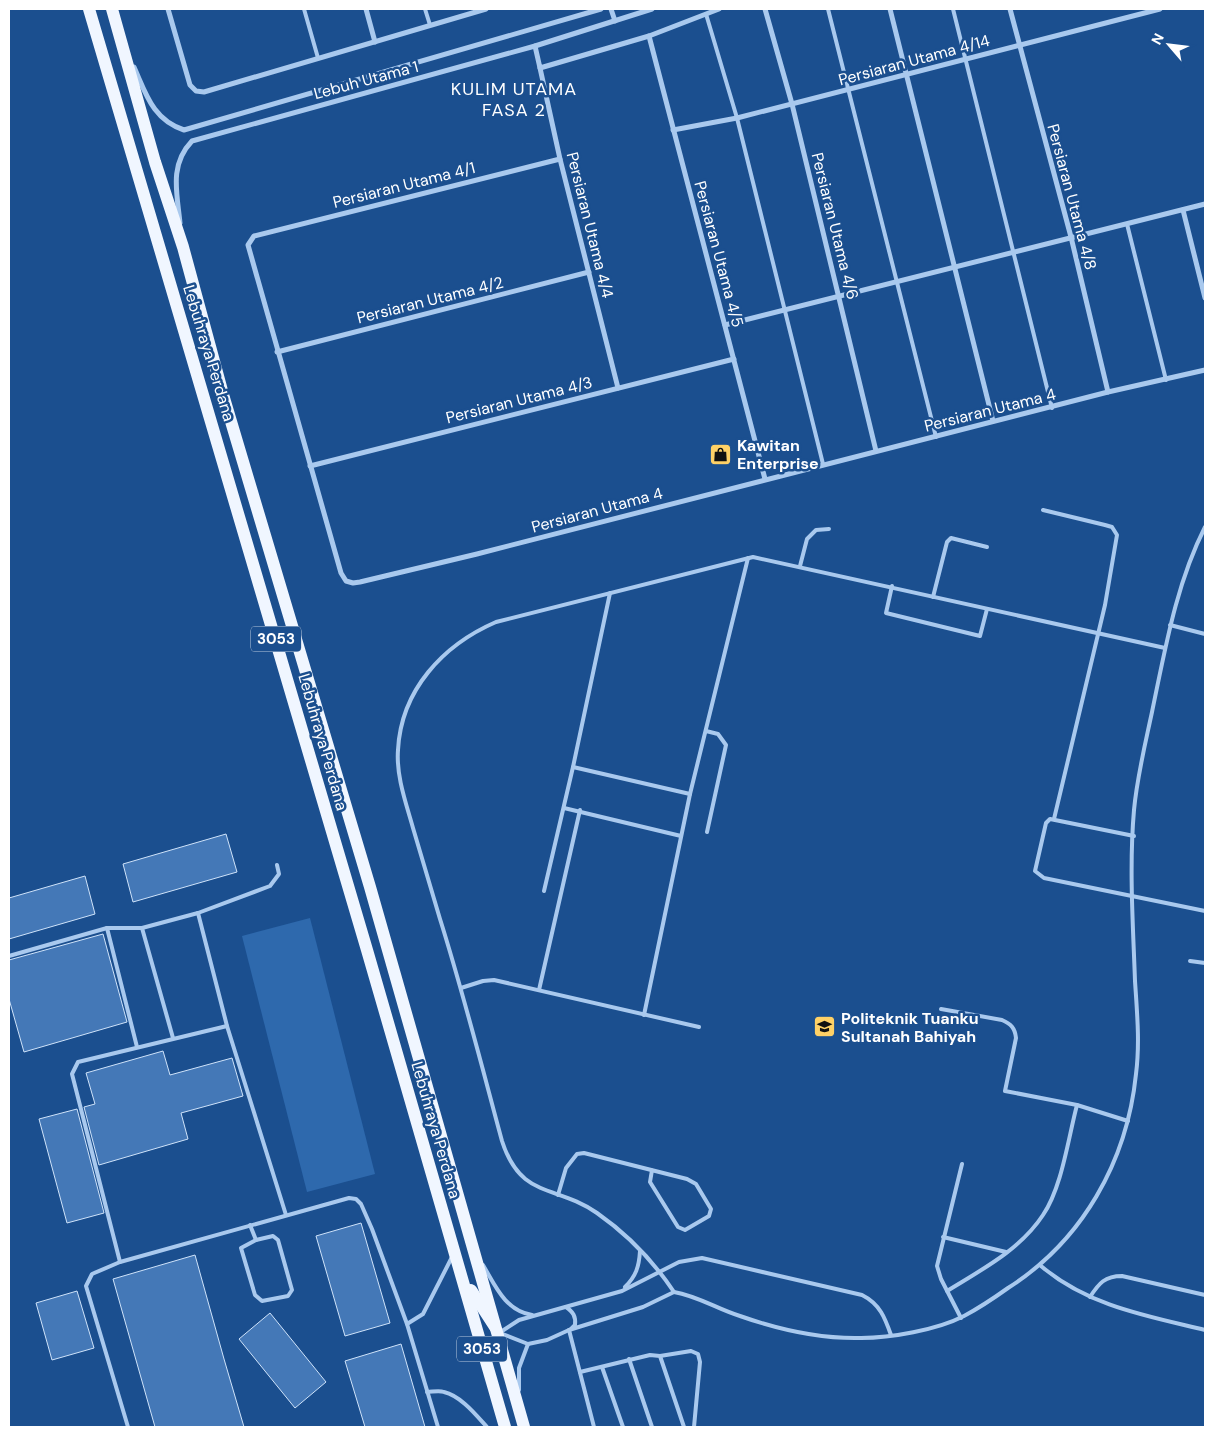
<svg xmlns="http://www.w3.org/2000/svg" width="1214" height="1436" viewBox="0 0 1214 1436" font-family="'DM Sans',sans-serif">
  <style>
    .garden { fill: #2e69ad }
    .building { fill: #4478b7; stroke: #cfe3fa }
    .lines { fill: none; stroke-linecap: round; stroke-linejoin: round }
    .service { stroke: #a9c9ee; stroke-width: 4 }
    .minor { stroke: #a9c9ee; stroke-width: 5 }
    .primary { stroke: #f0f6ff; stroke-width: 12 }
    .labels { text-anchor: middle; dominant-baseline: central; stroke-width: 5; stroke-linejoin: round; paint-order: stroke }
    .shield { fill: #1b4f8f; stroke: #bbcadd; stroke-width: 1 }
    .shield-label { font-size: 15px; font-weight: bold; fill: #fff }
    .street-label { font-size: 16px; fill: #fff; stroke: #1b4f8f }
    .poi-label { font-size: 16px; font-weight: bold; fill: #fff; stroke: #1b4f8f; text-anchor: start }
    .neighbourhood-label { font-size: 18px; letter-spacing: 1px; fill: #fff; stroke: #1b4f8f }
  </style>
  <rect width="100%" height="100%" fill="#1b4f8f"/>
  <polygon class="garden" points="310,918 375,1174 307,1192 242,936"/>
  <g class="building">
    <polygon points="226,834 237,872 133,902 123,864"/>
    <polygon points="85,876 95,914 9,939 9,898"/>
    <polygon points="103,934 127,1022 24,1052 9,999 9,960"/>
    <polygon points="163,1051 170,1075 232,1058 243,1096 181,1113 188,1139 99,1165 84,1107 95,1104 86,1073"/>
    <polygon points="77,1109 104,1213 67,1223 39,1119"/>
    <polygon points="361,1223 390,1323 345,1336 316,1236"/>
    <polygon points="195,1255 224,1359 244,1427 155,1427 113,1279"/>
    <polygon points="77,1291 94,1348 52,1360 36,1303"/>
    <polygon points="270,1313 326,1382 295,1408 239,1339"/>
    <polygon points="401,1344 425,1427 365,1427 345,1361"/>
  </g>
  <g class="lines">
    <g class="service">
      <polyline points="304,9 318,58"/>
      <polyline points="425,9 430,25"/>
      <polyline points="828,9 936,437"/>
      <polyline points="953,9 1052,408"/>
      <polyline points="706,14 737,118 823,464"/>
      <polyline points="1127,224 1166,380"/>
      <polyline points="1043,510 1105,525 1112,527 1117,535 1105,605 1054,819"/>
      <polyline points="800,566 807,539 816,530 829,529"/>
      <polyline points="892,586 886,613 980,636 987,609"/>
      <polyline points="933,597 947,542 951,538 987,547"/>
      <polyline points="1170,625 1205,634"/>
      <path d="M1165,648L753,557L496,622C443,645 401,690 398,750C396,776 406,803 413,828C422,858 431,888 440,919C463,992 482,1067 502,1141C521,1200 556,1184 597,1213C627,1234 654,1262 674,1292C698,1296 717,1309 740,1316C777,1329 821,1339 861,1338C890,1338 937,1330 964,1316C979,1308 994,1298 1008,1288C1082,1241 1127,1162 1136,1074C1140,1043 1137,1012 1135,981C1133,924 1129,867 1134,810C1137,777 1145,745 1152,712C1165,650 1176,584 1205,527"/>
      <polyline points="706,731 718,734 726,745 707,832"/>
      <polyline points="573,767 690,794"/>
      <polyline points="564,808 681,836"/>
      <polyline points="1134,836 1050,819 1046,823 1035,871 1044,878 1205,911"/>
      <polyline points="544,891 573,767 610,593"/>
      <polyline points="198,913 227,1026 286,1215"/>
      <polyline points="107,928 137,1047"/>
      <polyline points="142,928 173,1038"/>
      <polyline points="9,956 107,928 142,928 198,913 270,886 279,874 277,865"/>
      <polyline points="1190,961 1205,963"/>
      <polyline points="461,988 483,981 494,980 699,1027"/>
      <polyline points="539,990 580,810"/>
      <path d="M941,1009L1002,1020C1011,1024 1015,1028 1016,1038L1005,1091L1077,1105L1128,1121"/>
      <polyline points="644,1015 690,794 748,558"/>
      <polyline points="558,1195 566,1168 577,1154 584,1153 687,1179 696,1184 711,1209 709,1216 685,1230 678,1227 650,1182 652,1170"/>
      <polyline points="250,1225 256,1240"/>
      <polygon points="273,1236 278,1240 292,1290 288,1296 262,1301 255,1295 241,1248 256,1240"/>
      <polyline points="943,1237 1006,1252"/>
      <polyline points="120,1262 72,1074 78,1062 227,1026"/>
      <path d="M483,1265C496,1287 505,1310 532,1315"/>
      <path d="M1041,1266C1088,1306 1147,1316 1205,1330"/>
      <path d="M625,1287C636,1276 639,1267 640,1251"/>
      <path d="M947,1291C981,1270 1020,1250 1043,1215C1062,1187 1068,1139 1077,1105"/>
      <path d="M1090,1297C1099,1283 1105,1276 1122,1276L1205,1295"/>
      <path d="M566,1307C573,1312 576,1316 575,1325L571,1329"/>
      <polyline points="961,1318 941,1279 937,1266 962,1164"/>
      <polyline points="407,1324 423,1314 452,1257"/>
      <polyline points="569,1330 594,1427"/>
      <path d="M499,1333L519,1320L622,1291L679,1262L702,1258L862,1295C880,1304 885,1318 891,1335"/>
      <polyline points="500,1333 528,1344 547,1340 569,1330 643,1307 674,1292"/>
      <polyline points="660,1356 691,1351 698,1354 700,1362 694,1427"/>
      <polyline points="629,1359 652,1427"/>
      <polyline points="602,1367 623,1427"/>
      <polyline points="580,1372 650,1355 660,1356 684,1427"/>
      <polyline points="519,1390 519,1368 528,1344"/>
      <path d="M427,1392C432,1392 439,1390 444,1392C461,1396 476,1415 487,1427"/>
      <polyline points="128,1427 86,1286 92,1274 120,1262 349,1198 356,1199 361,1204 372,1229 407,1324 438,1427"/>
    </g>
    <g class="minor">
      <polyline points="168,9 190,85 196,91 204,92 486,9"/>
      <polyline points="366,9 375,42"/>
      <polyline points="611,9 615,21"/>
      <polyline points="765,9 792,104 876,451"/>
      <polyline points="890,9 993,421"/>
      <polyline points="1010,9 1071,237 1108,392"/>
      <polyline points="649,36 765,479"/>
      <polyline points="535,46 540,68 649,36 719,9"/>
      <path d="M134,67C146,94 153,120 184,130L601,9"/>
      <polyline points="540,68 560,159 618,388"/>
      <polyline points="673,130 737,118 1160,9"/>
      <polyline points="560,159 254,236 248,245 341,573 346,581 353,583 360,582 477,554 1108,392 1205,370"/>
      <polyline points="1183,210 1205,298"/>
      <path d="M180,223C177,193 169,165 192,141L535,46L652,9"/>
      <polyline points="725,325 1205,204"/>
      <polyline points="277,352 589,272"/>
      <polyline points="310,466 734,359"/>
    </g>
    <g class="primary">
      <polyline points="89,9 367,950 505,1427"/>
      <polyline points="112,9 155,162 183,247 224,398 370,887 524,1427"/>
      <polyline points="471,1290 495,1327"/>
    </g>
  </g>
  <defs>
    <symbol id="shop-square" viewBox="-11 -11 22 22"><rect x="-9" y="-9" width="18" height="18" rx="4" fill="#ffd166" stroke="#1b4f8f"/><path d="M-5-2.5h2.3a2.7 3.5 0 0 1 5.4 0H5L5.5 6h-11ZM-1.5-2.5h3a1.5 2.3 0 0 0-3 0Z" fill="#111"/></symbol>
    <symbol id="university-square" viewBox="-11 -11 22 22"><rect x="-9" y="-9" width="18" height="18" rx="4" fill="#ffd166" stroke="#1b4f8f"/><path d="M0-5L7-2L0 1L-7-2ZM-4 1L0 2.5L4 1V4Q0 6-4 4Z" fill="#111"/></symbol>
  </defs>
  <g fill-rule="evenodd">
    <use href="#shop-square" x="708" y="442" width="25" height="25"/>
    <use href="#university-square" x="812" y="1014" width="25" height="25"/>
  </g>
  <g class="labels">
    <g class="shield">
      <rect x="251" y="626.5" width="50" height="25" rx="4"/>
      <rect x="457" y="1336.5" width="50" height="25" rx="4"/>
    </g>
    <g class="shield-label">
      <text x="276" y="639">3053</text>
      <text x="482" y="1349">3053</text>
    </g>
    <g class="street-label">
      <text transform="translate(914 60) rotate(-15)">Persiaran Utama 4/14</text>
      <text transform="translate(366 80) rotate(-15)">Lebuh Utama 1</text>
      <text transform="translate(404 185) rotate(-14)">Persiaran Utama 4/1</text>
      <text transform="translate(1072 197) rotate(75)">Persiaran Utama 4/8</text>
      <text transform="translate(590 225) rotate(76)">Persiaran Utama 4/4</text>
      <text transform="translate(835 226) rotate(76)">Persiaran Utama 4/6</text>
      <text transform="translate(719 254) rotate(75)">Persiaran Utama 4/5</text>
      <text transform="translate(430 300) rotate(-14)">Persiaran Utama 4/2</text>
      <text transform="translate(209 353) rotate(73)">Lebuhraya Perdana</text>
      <text transform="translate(519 400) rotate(-14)">Persiaran Utama 4/3</text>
      <text transform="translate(990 410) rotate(-14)">Persiaran Utama 4</text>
      <text transform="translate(597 510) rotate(-15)">Persiaran Utama 4</text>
      <text transform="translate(323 742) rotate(74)">Lebuhraya Perdana</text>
      <text transform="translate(436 1130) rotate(74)">Lebuhraya Perdana</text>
    </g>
    <g class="poi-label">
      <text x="737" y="445">Kawitan<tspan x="737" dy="18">Enterprise</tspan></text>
      <text x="841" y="1018">Politeknik Tuanku<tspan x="841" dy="18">Sultanah Bahiyah</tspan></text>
    </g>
    <g class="neighbourhood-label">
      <text x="514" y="89">KULIM UTAMA<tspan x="514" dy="21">FASA 2</tspan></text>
    </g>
  </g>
  <rect width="1214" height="1436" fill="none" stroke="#ffffff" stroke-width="20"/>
  <g transform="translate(1169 45) rotate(298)" stroke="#1b4f8f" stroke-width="4" paint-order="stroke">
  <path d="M0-4L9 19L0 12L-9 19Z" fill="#ffffff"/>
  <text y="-8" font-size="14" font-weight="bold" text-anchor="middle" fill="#ffffff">N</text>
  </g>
</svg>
